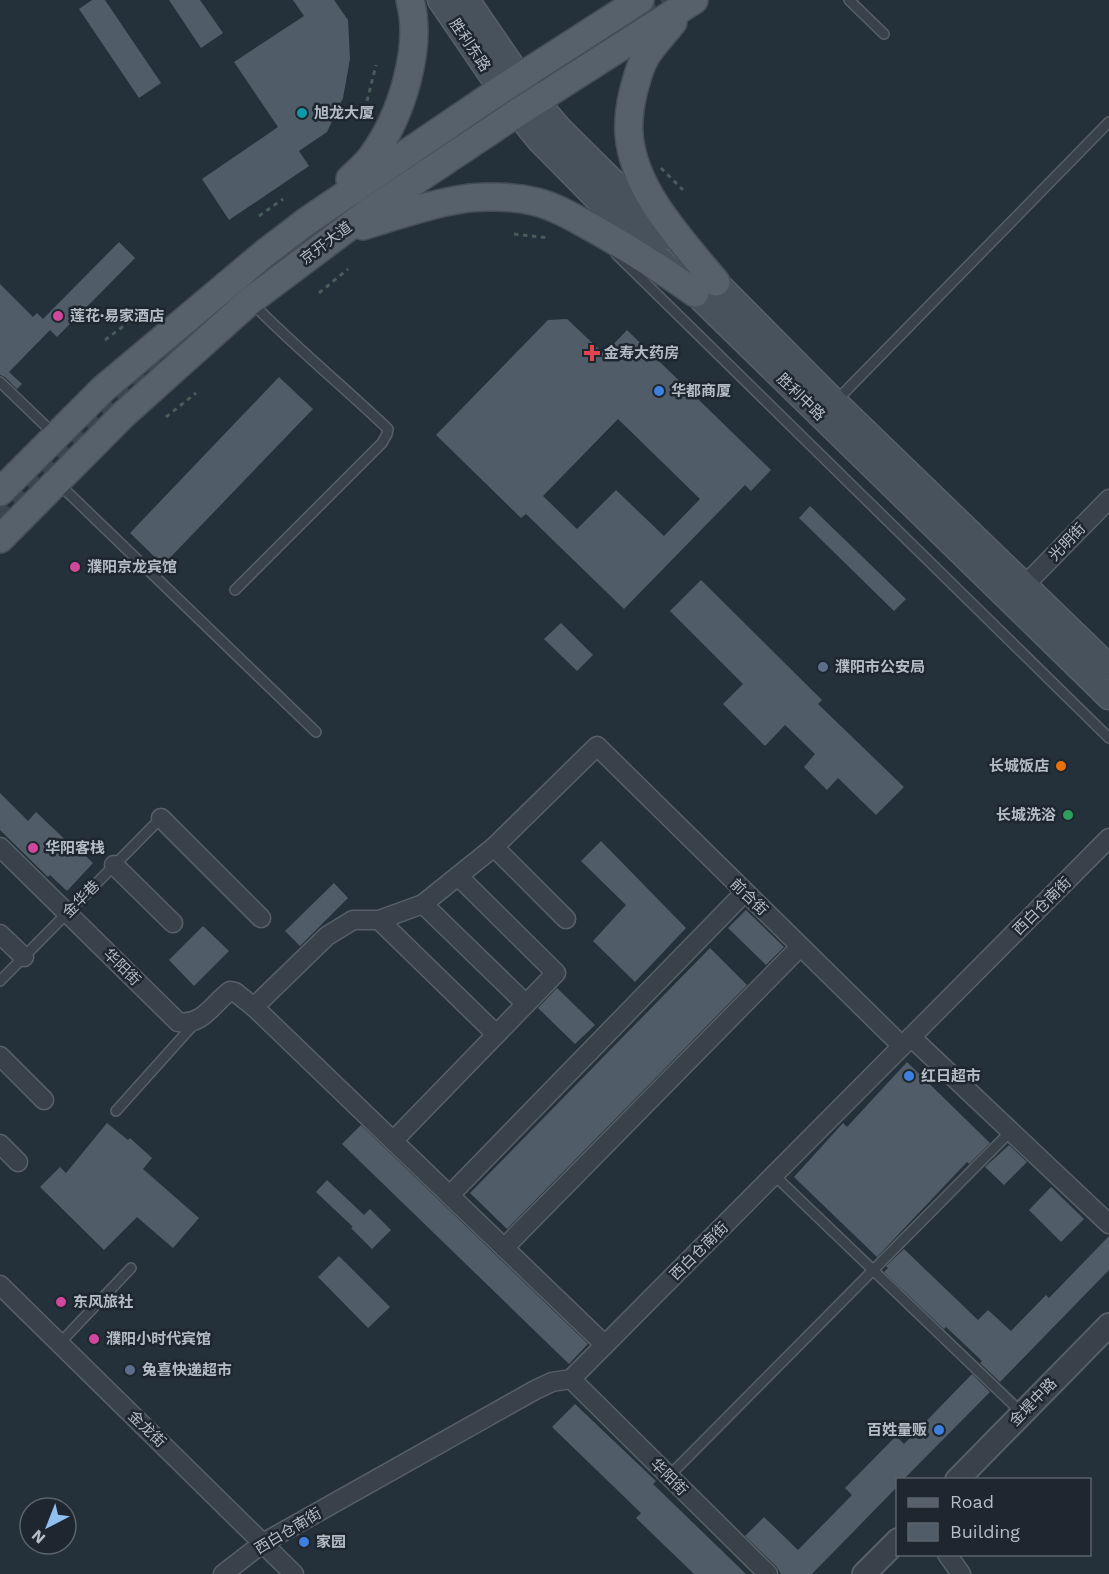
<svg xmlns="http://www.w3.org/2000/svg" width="1109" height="1574" viewBox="0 0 1109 1574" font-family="'Work Sans','Noto Sans SC',sans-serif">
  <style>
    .building { fill: #505c68; fill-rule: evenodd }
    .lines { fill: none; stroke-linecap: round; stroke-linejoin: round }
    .pedestrian-tunnel { stroke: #3a464f; stroke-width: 14; stroke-dasharray: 14 7; stroke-linecap: butt }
    .service-casing { stroke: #576069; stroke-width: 12 }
    .minor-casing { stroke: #576069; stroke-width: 21 }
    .tertiary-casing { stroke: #576069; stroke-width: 26 }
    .secondary-casing { stroke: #576069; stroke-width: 27 }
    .primary-casing { stroke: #454e57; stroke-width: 30 }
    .path { stroke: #495c5c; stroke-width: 3; stroke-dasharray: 4.5 4.5; stroke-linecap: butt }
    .service { stroke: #39424b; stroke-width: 9 }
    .minor { stroke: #39424b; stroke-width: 18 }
    .tertiary { stroke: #39424b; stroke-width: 22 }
    .secondary { stroke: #47525d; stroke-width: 24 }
    .primary { stroke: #57616b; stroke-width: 27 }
    .culture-dot { fill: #0f9aa8; stroke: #1e2730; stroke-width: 2 }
    .hotel-dot { fill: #d1479c; stroke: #1e2730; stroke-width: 2 }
    .health-dot { fill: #e0444e; stroke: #1e2730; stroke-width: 2 }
    .shop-dot { fill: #3f7fe0; stroke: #1e2730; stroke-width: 2 }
    .service-dot { fill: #5c6f8a; stroke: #1e2730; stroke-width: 2 }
    .food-dot { fill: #e8710a; stroke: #1e2730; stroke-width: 2 }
    .leisure-dot { fill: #2e9e5b; stroke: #1e2730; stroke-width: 2 }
    .labels { text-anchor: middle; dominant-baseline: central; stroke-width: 5; stroke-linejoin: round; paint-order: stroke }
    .street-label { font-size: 15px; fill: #b4bdc6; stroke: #1e2730 }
    .poi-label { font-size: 15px; font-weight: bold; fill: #b4bdc6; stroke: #1e2730; text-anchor: start }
  </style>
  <rect width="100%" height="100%" fill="#25313a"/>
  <g class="building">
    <polygon points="92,0 105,0 161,83 139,98 79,9"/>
    <polygon points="169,0 200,0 223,33 201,48"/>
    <polygon points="293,0 334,0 348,20 350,59 343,98 327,132 299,151 309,166 229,220 202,179 278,127 234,62 304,16"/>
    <polygon points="119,242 135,258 57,337 50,330 9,372 22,384 17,389 5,377 0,375 0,284 33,317 37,313 43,319"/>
    <path d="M567,319L604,354L627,330L771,470L751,491L745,485L624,609L526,514L521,518L436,435L548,320ZM618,419L700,499L664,536L616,490L577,529L543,496Z"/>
    <polygon points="279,377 313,409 163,565 130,533"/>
    <polygon points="810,506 906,599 894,611 799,518"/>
    <polygon points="701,580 822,700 818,704 904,787 876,815 838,778 827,790 804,767 815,754 785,725 765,746 723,704 743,684 670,611"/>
    <polygon points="561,623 593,655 577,671 544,639"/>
    <polygon points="0,793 28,821 36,812 75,849 77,848 93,863 67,891 50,875 48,877 0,830"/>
    <polygon points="601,841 686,928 635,982 593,941 626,905 581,861"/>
    <polygon points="334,883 348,898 300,946 285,931"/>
    <polygon points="746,910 784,947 766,965 728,928"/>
    <polygon points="203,926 229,951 194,986 169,960"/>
    <polygon points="710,948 747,985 507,1229 470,1193"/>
    <polygon points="557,988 595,1025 575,1044 538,1008"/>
    <polygon points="907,1062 990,1143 969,1164 967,1162 877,1257 794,1177 843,1123 847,1127"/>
    <polygon points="107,1123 128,1140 130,1138 152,1158 143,1169 199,1218 173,1248 137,1217 104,1250 40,1187 60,1167 66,1173"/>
    <polygon points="361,1125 588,1344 569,1364 342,1144"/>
    <polygon points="1009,1145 1027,1162 1004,1185 985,1167"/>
    <polygon points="327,1180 364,1215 370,1209 391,1230 372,1249 351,1228 353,1227 316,1192"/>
    <polygon points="1051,1187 1084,1219 1061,1242 1029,1210"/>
    <polygon points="1109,1236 1109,1270 1000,1382 980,1363 982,1361 946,1327 944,1329 884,1272 888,1268 886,1266 904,1249 978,1320 988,1310 1011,1331 1046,1295 1049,1298"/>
    <polygon points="339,1256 390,1307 368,1328 318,1277"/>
    <polygon points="972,1374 990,1392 904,1479 897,1479 897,1487 812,1574 781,1574 776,1566 745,1536 764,1517 798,1550 852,1495 845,1488 896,1436 904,1444"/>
    <polygon points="575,1404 656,1481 653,1484 746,1574 694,1574 636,1518 641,1513 552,1427"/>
  </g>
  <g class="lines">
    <g class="pedestrian-tunnel">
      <polyline points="592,49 665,0"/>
      <polyline points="241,290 364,200"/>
      <path d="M0,518C62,450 127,387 197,328"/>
    </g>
    <defs>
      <g id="service">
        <polyline points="849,0 884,34"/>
        <polyline points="616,254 1109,738"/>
        <polyline points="0,382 54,434"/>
        <polyline points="835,402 1109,122"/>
        <polyline points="59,484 316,732"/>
        <path d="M235,590L382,443L387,434L388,429C343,386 295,347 252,303"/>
        <polyline points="0,981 161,818"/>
        <polyline points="116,1111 195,1023"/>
        <polyline points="774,1175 1022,1413"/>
        <polyline points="60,1343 131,1268"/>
        <polyline points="669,1476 1011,1131"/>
      </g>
      <g id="minor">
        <polyline points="1025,585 1109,499"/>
        <polyline points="161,818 261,918"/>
        <path d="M0,847L178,1022C203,1026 212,1004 230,991L235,992L254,1007"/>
        <polyline points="494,847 566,919"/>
        <polyline points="114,865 173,923"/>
        <polyline points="423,904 526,1004"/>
        <polyline points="379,920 496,1034"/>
        <polyline points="0,934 24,957"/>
        <polyline points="911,1037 1109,1224"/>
        <polyline points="0,1056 44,1100"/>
        <polyline points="393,1141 556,973 458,876"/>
        <polyline points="0,1144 18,1162"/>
        <polyline points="450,1195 744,893"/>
        <polyline points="504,1248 800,947"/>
        <polyline points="0,1285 294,1574"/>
        <polyline points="605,1345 254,1007 327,936 353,920 379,920 423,904 494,847 597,746 902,1046"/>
        <polyline points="571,1379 768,1574"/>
        <polyline points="947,1554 961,1574"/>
        <polyline points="223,1574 263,1543 535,1390 552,1382 571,1379 1109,838"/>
      </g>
      <g id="tertiary">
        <polyline points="957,1480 1109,1325"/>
        <polyline points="864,1574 898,1540"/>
      </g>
      <g id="secondary">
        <polyline points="440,0 517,113 539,140 609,211 695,293 1109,697"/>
        <polyline points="467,0 536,101 560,129 669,237"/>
        <polyline points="703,269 835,402 1109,667"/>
      </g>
      <g id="primary">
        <path d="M673,22C664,34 652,45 645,58C639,68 636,82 633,93C630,106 628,120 629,134C633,190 682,241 716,282"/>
        <path d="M350,179C358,171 367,164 373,155C401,116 423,48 410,0"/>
        <path d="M363,226C398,215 433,203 469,198C490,196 516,197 537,202C555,207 571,216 587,225C625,246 660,268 695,293"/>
        <polyline points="0,492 103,389 265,253 307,221 500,90 640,0"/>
        <polyline points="0,539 124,414 250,301 370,211 517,113 694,0"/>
      </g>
    </defs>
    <use href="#service" class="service-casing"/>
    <use href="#minor" class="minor-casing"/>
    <use href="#tertiary" class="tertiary-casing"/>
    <use href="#secondary" class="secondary-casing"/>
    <use href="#primary" class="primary-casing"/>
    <g class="path">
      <polyline points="367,101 376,65"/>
      <polyline points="661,168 683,190"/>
      <polyline points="259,216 283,199"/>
      <polyline points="514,234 550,238"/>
      <polyline points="319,293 348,269"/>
      <polyline points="105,340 133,319"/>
      <polyline points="166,417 196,393"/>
    </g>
    <use href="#service" class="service"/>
    <use href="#minor" class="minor"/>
    <use href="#tertiary" class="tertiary"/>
    <use href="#secondary" class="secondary"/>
    <use href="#primary" class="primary"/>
  </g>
  <circle class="culture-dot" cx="302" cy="113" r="6"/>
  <g class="hotel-dot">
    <circle cx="58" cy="316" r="6"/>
    <circle cx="75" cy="567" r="6"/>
    <circle cx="33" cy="848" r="6"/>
    <circle cx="61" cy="1302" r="6"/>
    <circle cx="94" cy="1339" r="6"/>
  </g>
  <path class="health-dot" d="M589 344h6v6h6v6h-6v6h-6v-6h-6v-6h6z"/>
  <g class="shop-dot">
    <circle cx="659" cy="391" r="6"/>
    <circle cx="909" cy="1076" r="6"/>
    <circle cx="939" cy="1430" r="6"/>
    <circle cx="304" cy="1542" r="6"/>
  </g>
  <g class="service-dot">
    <circle cx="823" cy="667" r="6"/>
    <circle cx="130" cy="1370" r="6"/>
  </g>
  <circle class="food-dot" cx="1061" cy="766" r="6"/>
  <circle class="leisure-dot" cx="1068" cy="815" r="6"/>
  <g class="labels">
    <g class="street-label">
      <text transform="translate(470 45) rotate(56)">胜利东路</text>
      <text transform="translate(326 243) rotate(-37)">京开大道</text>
      <text transform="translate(801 397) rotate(44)">胜利中路</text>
      <text transform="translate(1067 542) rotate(-46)">光明街</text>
      <text transform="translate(749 897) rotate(44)">前合街</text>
      <text transform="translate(81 899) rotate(-45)">金华巷</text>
      <text transform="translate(1042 906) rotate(-45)">西白仓南街</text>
      <text transform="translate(122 967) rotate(45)">华阳街</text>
      <text transform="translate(699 1251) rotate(-45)">西白仓南街</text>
      <text transform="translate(1033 1402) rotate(-46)">金堤中路</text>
      <text transform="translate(147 1429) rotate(44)">金龙街</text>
      <text transform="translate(669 1477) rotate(45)">华阳街</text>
      <text transform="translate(288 1531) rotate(-31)">西白仓南街</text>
    </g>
    <g class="poi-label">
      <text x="314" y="113">旭龙大厦</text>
      <text x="70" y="316">莲花·易家酒店</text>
      <text x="604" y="353">金寿大药房</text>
      <text x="671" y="391">华都商厦</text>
      <text x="87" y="567">濮阳京龙宾馆</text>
      <text x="835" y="667">濮阳市公安局</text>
      <text x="1049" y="766" text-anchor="end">长城饭店</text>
      <text x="1056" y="815" text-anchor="end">长城洗浴</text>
      <text x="45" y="848">华阳客栈</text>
      <text x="921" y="1076">红日超市</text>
      <text x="73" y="1302">东风旅社</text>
      <text x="106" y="1339">濮阳小时代宾馆</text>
      <text x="142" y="1370">兔喜快递超市</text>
      <text x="927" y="1430" text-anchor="end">百姓量贩</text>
      <text x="316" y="1542">家园</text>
    </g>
  </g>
  <rect x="896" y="1478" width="195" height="78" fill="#1e2730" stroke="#5a636c" stroke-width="1.5"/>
  <rect x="908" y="1498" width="30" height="9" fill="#57616b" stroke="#5a636c" stroke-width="1.5"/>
  <text x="950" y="1508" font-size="18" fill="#b4bdc6">Road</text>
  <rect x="908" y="1523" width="30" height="18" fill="#505c68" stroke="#5a636c" stroke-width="1.5"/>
  <text x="950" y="1538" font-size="18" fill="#b4bdc6">Building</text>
  <g transform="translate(48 1526) rotate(222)"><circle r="28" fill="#1e2730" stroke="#5a636c" stroke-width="1.5"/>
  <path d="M0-4.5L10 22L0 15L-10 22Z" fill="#90c0ef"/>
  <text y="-9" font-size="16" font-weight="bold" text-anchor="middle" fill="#b4bdc6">N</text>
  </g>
</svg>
